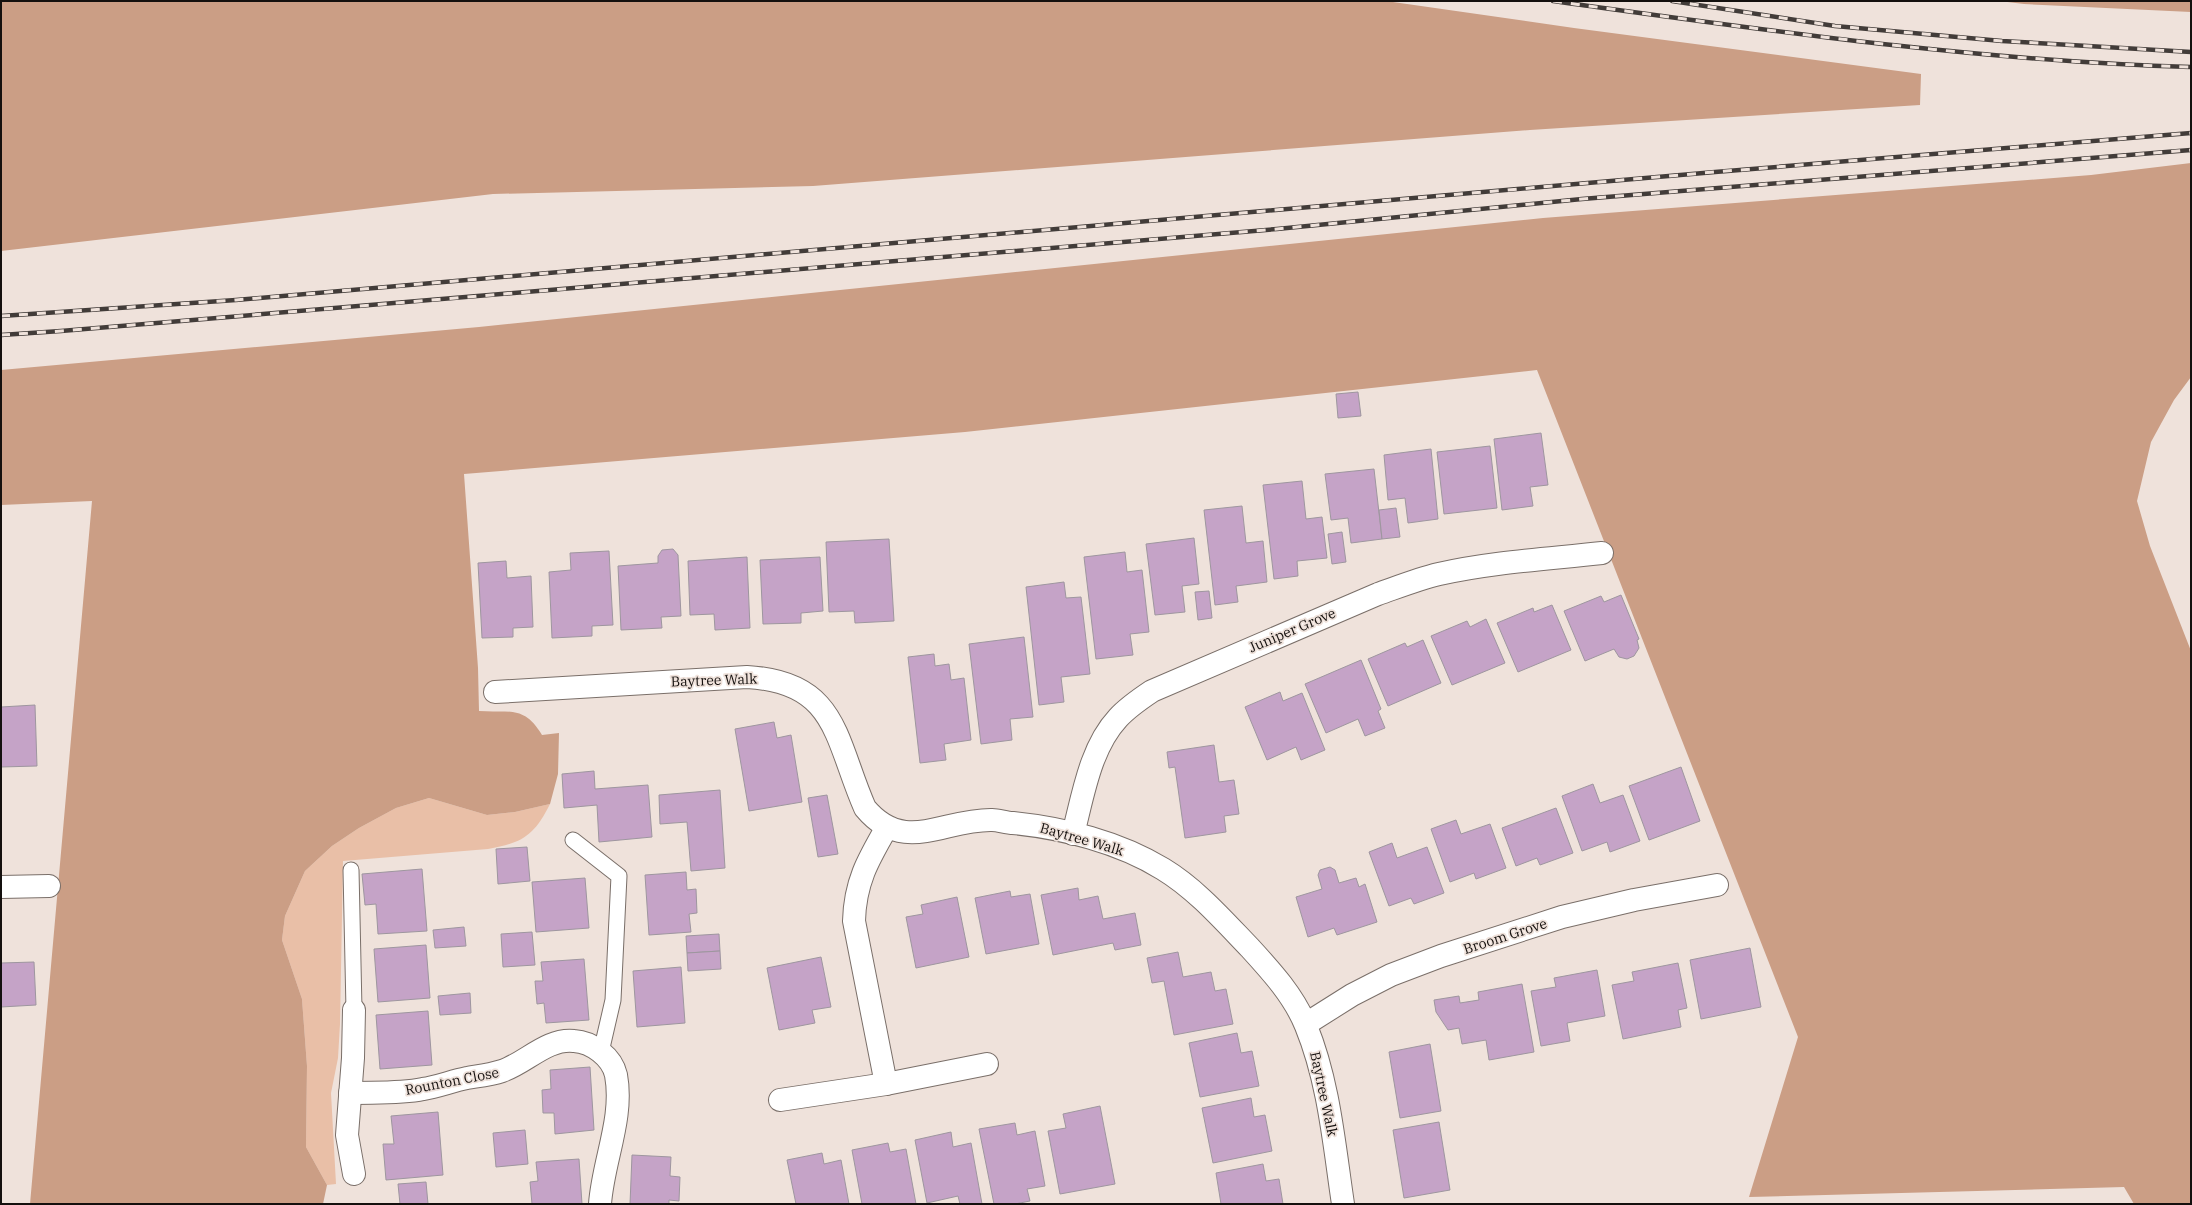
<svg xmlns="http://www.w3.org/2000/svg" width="2192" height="1205" viewBox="0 0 2192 1205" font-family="'IBM Plex Serif',serif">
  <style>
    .green { fill: #e9bfa7 }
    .forest { fill: #cb9e85 }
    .building { fill: #c5a3c7; stroke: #9e969f }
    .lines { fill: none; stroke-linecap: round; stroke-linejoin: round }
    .service-casing { stroke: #7a6f69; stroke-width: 17 }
    .minor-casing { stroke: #7a6f69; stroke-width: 24 }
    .service { stroke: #fff; stroke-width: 15 }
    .minor { stroke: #fff; stroke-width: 22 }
    .rail-casing { stroke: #423c39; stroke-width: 4.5 }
    .rail { stroke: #efe2db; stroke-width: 3; stroke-dasharray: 9; stroke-linecap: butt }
    .labels { text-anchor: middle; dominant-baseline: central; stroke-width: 3.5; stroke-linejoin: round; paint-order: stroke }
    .street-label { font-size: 14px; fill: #14100e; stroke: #efe2db }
  </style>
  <rect width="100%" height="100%" fill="#efe2db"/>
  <path class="green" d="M429,798L487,815L515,812L550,804C534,836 522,843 488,849L343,861L340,1024L338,1058L331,1093L336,1184L327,1185L306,1147L307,1066L302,999L282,940L285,916L305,871L332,846L359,828L396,808Z"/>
  <g class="forest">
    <polygon points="1,1 1386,1 1574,28 1921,74 1920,105 1530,130 813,186 493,194 1,251"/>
    <polygon points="1999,1 2191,1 2191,12 2024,4"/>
    <path d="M2191,163V377L2174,400L2151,442L2137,501L2150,546L2191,651V1204H2134L2124,1187L1749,1197L1798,1037L1537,370L965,432L464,474L478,668L479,711C509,713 524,705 542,735L559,733L558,774L550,804L515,812L487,815L429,798L396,808L359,828L332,846L305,871L285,916L282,940L302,999L307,1066L306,1147L327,1185L323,1204H30L92,501L1,505V370L479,327L1543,218L2091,175Z"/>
  </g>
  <g class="building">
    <polygon points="1358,392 1361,416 1338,418 1336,394"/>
    <polygon points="1541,433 1548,485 1530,487 1533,506 1502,510 1494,439"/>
    <polygon points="1490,446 1497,508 1444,514 1437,452"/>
    <polygon points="1431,449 1438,519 1408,523 1405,498 1388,500 1384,455"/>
    <polygon points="1374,469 1382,539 1351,543 1348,518 1331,520 1325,474"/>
    <polygon points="1302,481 1306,519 1322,517 1327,558 1297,561 1298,576 1274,579 1263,485"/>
    <polygon points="1242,506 1246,543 1263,541 1267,582 1236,586 1238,602 1215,605 1204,510"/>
    <polygon points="1396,508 1400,537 1382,539 1379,510"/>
    <polygon points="1342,532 1346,562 1332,564 1328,534"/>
    <polygon points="1194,538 1199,584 1182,586 1185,612 1155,615 1146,544"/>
    <polygon points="889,539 894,621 855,623 854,611 829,612 826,542"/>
    <polygon points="673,549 678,555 681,616 661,617 662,628 621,630 618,566 658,563 658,556 662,550"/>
    <polygon points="609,551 613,625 592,626 592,636 552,638 549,572 571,570 570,553"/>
    <polygon points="1125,552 1127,572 1142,570 1149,632 1130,634 1133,655 1096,659 1084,557"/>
    <polygon points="747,557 750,628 715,630 714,614 690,615 688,561"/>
    <polygon points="820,557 823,611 801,613 801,623 763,624 760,560"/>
    <polygon points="506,561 507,578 531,576 533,627 513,628 513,637 482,638 478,563"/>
    <polygon points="1064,582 1066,598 1081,597 1090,674 1061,677 1064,702 1039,705 1026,587"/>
    <polygon points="1209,591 1212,618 1198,620 1195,592"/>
    <polygon points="1621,595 1639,639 1637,640 1639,648 1634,656 1627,659 1619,657 1614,649 1585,661 1564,611 1601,596 1604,602"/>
    <polygon points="1552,605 1571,650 1518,672 1497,623 1533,608 1534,612"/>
    <polygon points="1486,619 1505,663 1452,685 1431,636 1467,621 1470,627"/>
    <polygon points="1024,637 1033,717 1010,719 1012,740 981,744 969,644"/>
    <polygon points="1423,640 1441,683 1388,706 1368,659 1405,643 1407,647"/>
    <polygon points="934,654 935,666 949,664 951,680 964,678 971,740 944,744 946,760 920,763 908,657"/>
    <polygon points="1361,660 1381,709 1378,711 1385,728 1365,736 1358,719 1326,733 1305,684"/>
    <polygon points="1280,692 1283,701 1302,693 1325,750 1301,760 1296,747 1267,760 1245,707"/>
    <polygon points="35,705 37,766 1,767 1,707"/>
    <polygon points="774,722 777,738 791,735 802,802 749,811 735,729"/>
    <polygon points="1214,745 1219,782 1234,780 1239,814 1224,816 1226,832 1185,838 1175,767 1169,768 1167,752"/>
    <polygon points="1681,767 1700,821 1649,840 1629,786"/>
    <polygon points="594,771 595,789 648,785 652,837 599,842 597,805 564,808 562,774"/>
    <polygon points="1593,784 1600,803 1623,795 1640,841 1610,852 1607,842 1582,851 1562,796"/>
    <polygon points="720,790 725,868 691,871 687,822 660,824 659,795"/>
    <polygon points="827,795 838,854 818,857 808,798"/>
    <polygon points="1556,808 1573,853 1540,865 1537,858 1516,866 1502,828"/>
    <polygon points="1456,820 1461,834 1490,824 1506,868 1476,879 1474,873 1450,882 1431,829"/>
    <polygon points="1392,843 1397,858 1427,847 1444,893 1414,904 1411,898 1389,906 1369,852"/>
    <polygon points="527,847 530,881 498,884 496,849"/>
    <polygon points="1330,867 1335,870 1339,883 1356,878 1359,887 1365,884 1377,922 1337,935 1334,928 1308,937 1296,897 1322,889 1318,875 1320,870"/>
    <polygon points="422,869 427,931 378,934 376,904 365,905 362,874"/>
    <polygon points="686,872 687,890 696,889 697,913 689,914 691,932 649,935 645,875"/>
    <polygon points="585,878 589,928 536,932 532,882"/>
    <polygon points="1078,888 1079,900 1098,896 1103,919 1135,913 1141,945 1115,950 1113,943 1053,955 1041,895"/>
    <polygon points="1010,891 1011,897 1030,894 1039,944 986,954 975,898"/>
    <polygon points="957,897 969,957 916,968 906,917 923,914 921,905"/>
    <polygon points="464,927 466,946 435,948 433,930"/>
    <polygon points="532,932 535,965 503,967 501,934"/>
    <polygon points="719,934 720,951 687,953 686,936"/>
    <polygon points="426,945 430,998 378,1002 374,949"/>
    <polygon points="1750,948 1761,1007 1701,1019 1690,960"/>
    <polygon points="720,951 721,969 688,971 687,953"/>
    <polygon points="1178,952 1183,977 1211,972 1215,991 1226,989 1233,1024 1174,1035 1164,981 1152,983 1147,958"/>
    <polygon points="821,957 831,1007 812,1010 815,1023 779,1030 767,968"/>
    <polygon points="584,959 589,1020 546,1023 544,1003 537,1004 535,981 543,981 541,962"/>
    <polygon points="34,962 36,1005 1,1007 1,963"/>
    <polygon points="1678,963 1687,1008 1678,1010 1681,1027 1623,1039 1612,985 1634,981 1632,972"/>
    <polygon points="681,967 685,1023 637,1027 633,971"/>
    <polygon points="1597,970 1605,1016 1567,1023 1570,1041 1541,1046 1531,991 1556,987 1554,978"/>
    <polygon points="1522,984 1534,1052 1489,1060 1486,1040 1462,1044 1459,1028 1448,1030 1436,1012 1434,1000 1459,996 1460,1003 1479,1000 1478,992"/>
    <polygon points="470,993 471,1013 440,1015 438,996"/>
    <polygon points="428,1011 432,1065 380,1069 376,1015"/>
    <polygon points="1237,1033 1241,1053 1252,1051 1259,1086 1200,1097 1189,1043"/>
    <polygon points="1430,1044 1441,1111 1400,1118 1389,1052"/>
    <polygon points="590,1067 594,1130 555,1134 554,1113 543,1113 542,1090 551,1089 550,1070"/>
    <polygon points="1251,1098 1254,1117 1265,1115 1272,1151 1213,1163 1202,1108"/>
    <polygon points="1100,1106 1115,1184 1060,1194 1048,1131 1066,1128 1063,1114"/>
    <polygon points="438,1112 443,1175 386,1180 383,1144 394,1144 391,1116"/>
    <polygon points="1439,1122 1450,1190 1404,1198 1393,1130"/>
    <polygon points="1015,1123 1017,1135 1035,1131 1045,1186 1027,1189 1030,1201 1015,1204 994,1204 979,1129"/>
    <polygon points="525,1130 528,1164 496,1167 493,1133"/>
    <polygon points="951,1132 953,1147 971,1143 982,1204 960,1204 958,1196 927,1203 915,1140"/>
    <polygon points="888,1143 890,1152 906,1149 916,1204 862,1204 852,1150"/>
    <polygon points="822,1153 824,1164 841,1160 849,1204 796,1204 787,1160"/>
    <polygon points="632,1155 671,1157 670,1176 680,1177 679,1201 669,1200 669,1204 630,1204"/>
    <polygon points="579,1159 582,1204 532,1204 530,1182 538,1181 536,1162"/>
    <polygon points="1263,1164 1266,1181 1279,1179 1283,1204 1221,1204 1216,1173"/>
    <polygon points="426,1182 428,1204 400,1204 398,1184"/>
  </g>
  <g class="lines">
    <defs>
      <g id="service">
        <polyline points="573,840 619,876 613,1000 601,1052"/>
        <polyline points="351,870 354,1010"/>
      </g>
      <g id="minor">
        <path d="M495,692L747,677C838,682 835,740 865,808C904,855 943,819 992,820C999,820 1006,823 1013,823C1063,828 1119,842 1163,869C1196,889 1223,920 1250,948C1271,971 1294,996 1306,1026C1329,1082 1334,1144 1343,1204"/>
        <path d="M1073,834C1083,796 1090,748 1118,718C1128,707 1140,699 1152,691L1378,594C1398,587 1418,579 1439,574C1492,562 1548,559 1602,553"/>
        <polyline points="1,887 49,886"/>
        <polyline points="354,1010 353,1058 347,1135 354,1174"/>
        <polyline points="1306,1024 1352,995 1391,975 1441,956 1562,917 1634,900 1717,885"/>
        <path d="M886,1084L854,921C855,882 868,860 887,827"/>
        <path d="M350,1093C374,1092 399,1094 423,1089C437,1087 452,1081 467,1078C479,1076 490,1075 502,1071C526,1063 547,1038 574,1041C592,1042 612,1057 616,1075C624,1118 603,1161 600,1204"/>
        <polyline points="780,1100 886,1084 987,1064"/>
      </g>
    </defs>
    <use href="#service" class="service-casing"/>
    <use href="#minor" class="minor-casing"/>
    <use href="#service" class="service"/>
    <use href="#minor" class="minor"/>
    <defs>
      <g id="rail">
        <path d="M1553,1C1765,30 1977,61 2191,67"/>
        <polyline points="1672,1 1835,26 2002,41 2191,52"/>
        <polyline points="1,316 236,300 1715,172 2191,133"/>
        <polyline points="1,335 61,331 1277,229 1582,199 2191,150"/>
      </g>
    </defs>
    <use href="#rail" class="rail-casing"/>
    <use href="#rail" class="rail"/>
  </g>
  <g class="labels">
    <g class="street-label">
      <text transform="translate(1292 630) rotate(-23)">Juniper Grove</text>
      <text transform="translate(714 680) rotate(-2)">Baytree Walk</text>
      <text transform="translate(1082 839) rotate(16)">Baytree Walk</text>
      <text transform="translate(1505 936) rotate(-18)">Broom Grove</text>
      <text transform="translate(452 1081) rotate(-11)">Rounton Close</text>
      <text transform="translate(1324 1094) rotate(78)">Baytree Walk</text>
    </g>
  </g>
  <rect width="2192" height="1205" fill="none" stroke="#14100e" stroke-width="4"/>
</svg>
